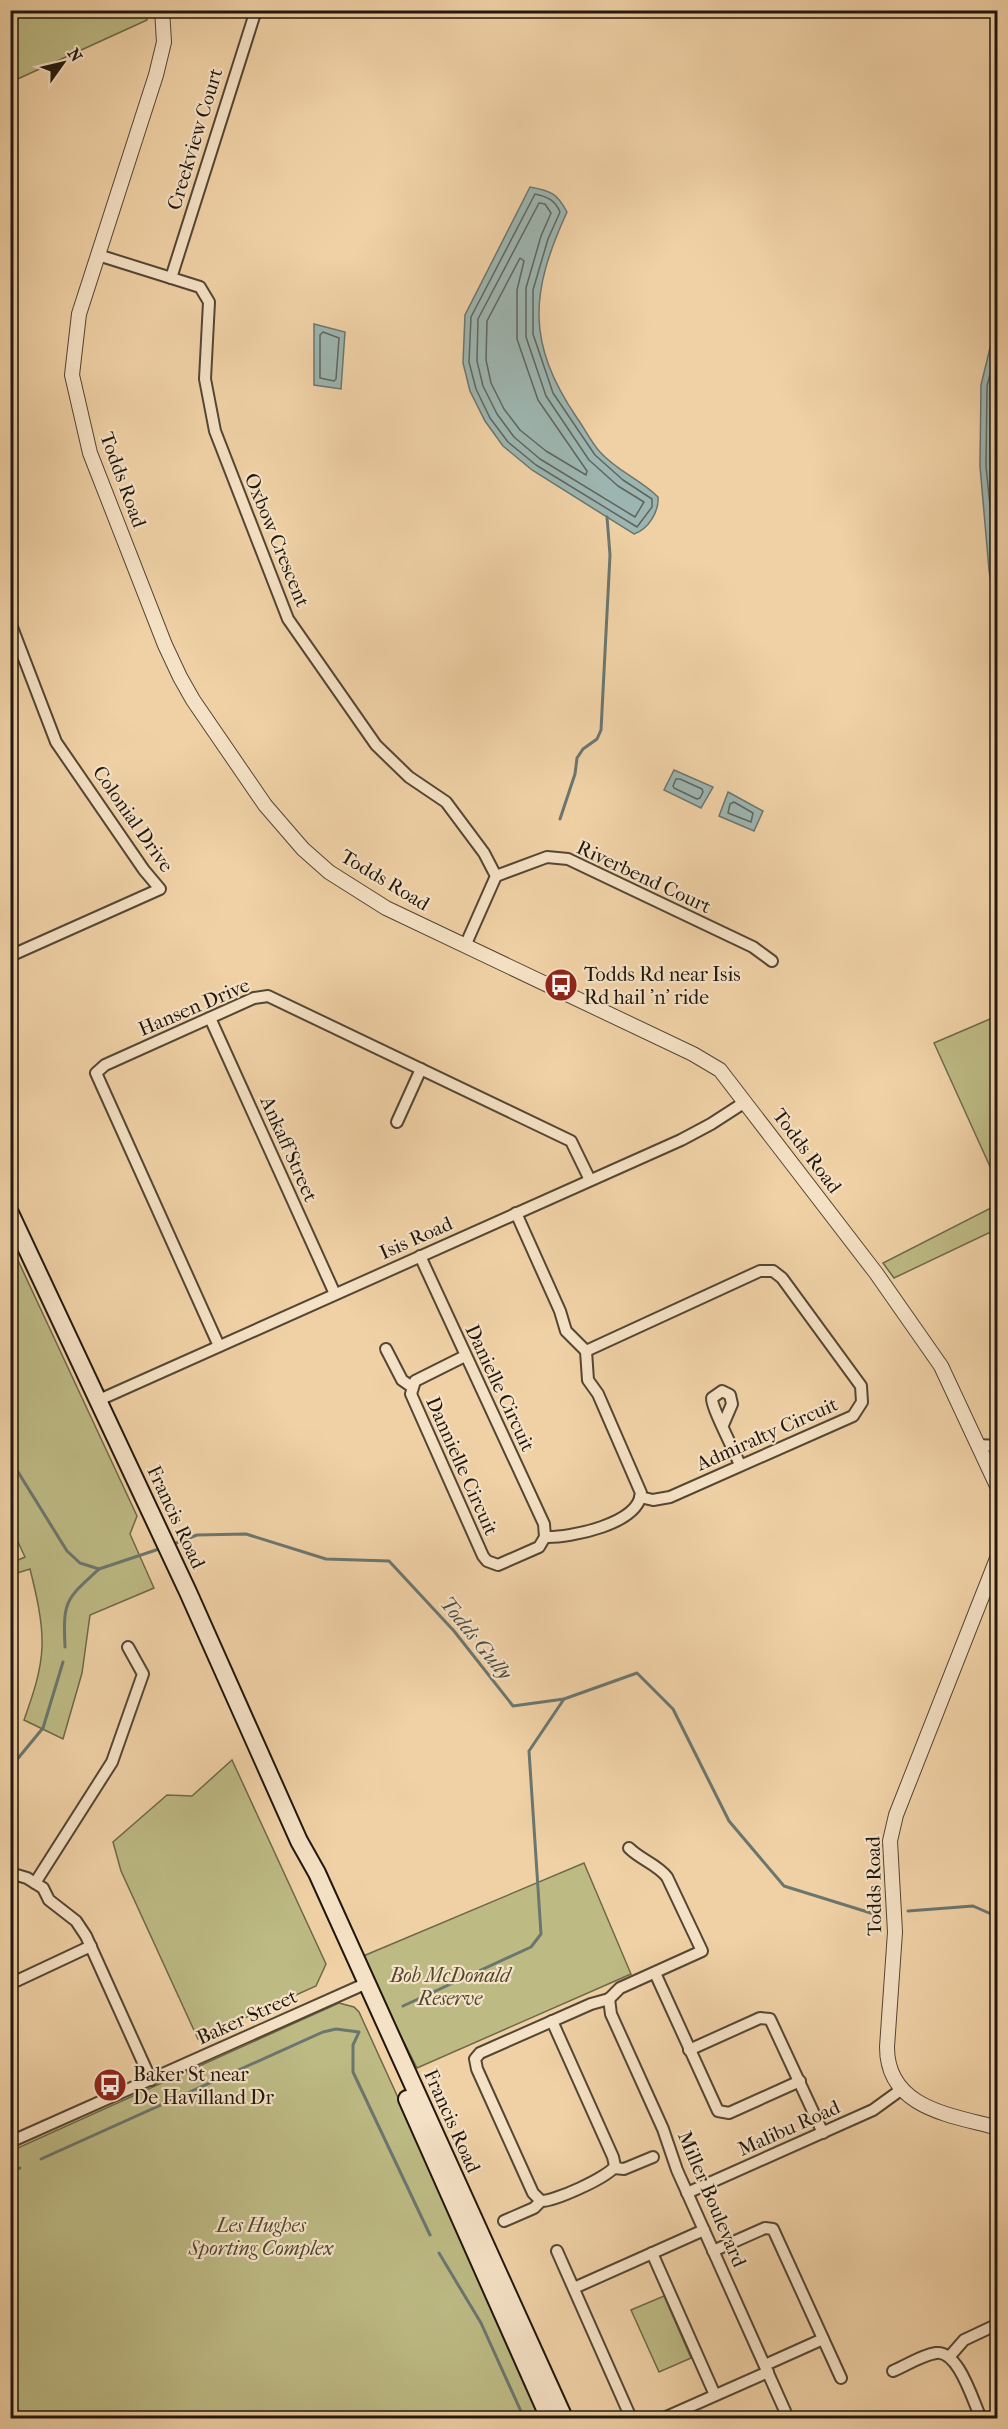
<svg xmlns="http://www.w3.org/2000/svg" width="1008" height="2429" viewBox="0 0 1008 2429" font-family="'IM FELL French Canon',serif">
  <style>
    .green { fill: #bdba84; stroke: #6e6849; stroke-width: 1.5 }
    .water { fill: #9db5b0; stroke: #6b766f; stroke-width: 1.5 }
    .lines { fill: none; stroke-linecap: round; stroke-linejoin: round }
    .shore { stroke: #5e665f; stroke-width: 1.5 }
    .stream { stroke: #6b766f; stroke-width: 3 }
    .minor-casing { stroke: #544634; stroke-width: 14 }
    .tertiary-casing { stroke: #544634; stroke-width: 16 }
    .secondary-casing { stroke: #20170e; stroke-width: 20 }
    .minor { stroke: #f5e1c5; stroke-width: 10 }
    .tertiary { stroke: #f5e1c5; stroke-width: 14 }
    .secondary { stroke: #f5e1c5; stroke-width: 16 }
    .labels { text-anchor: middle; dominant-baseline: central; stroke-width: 4.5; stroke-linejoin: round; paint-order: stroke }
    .street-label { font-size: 20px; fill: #20170e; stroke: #f5e1c5 }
    .poi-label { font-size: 20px; fill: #20170e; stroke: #f5e1c5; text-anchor: start }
    .park-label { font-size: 20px; font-style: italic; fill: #4f4831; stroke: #f5e1c5 }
    .water-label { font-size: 21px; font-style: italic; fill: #4c4e47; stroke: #f5e1c5 }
  </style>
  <rect width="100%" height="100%" fill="#f0d1a6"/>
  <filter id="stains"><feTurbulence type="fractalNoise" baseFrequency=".00333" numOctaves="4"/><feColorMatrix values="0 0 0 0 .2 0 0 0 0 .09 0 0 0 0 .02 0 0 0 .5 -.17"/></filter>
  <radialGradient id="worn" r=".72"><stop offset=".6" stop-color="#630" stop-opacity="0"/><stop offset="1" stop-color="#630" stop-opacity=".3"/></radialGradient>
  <g class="green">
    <polygon points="10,11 145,11 147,20 11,82"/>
    <polygon points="997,1016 997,1182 934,1043"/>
    <polygon points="997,1192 997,1229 894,1278 883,1263 991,1208"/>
    <path d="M10,1250L15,1254L137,1516L130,1534L154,1588L90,1615L82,1673L63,1739L24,1720C32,1697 41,1673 42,1647C43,1622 36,1593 30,1569L11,1575V1563L25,1557L11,1527Z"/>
    <polygon points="232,1760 326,1964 316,1986 198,2039 121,1871 113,1842 167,1795 192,1796"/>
    <polygon points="584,1863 631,1974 417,2068 361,1957"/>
    <polygon points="339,2003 354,2007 359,2012 544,2418 11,2418 11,2151"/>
    <polygon points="664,2296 691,2358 659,2372 631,2310"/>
  </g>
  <g class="water">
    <path d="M530,187C551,191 557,193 567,212C530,293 526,342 577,418C585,429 591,442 600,452C617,471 641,480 658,497C659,511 649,529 634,534L532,470L503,446L485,421L470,391L463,363L465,315Z"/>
    <polygon points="997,319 997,627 989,570 980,466 981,385"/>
    <polygon points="314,324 345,332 341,389 314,385"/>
    <polygon points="674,770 713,787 701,808 664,790"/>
    <polygon points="728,792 763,811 754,831 719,816"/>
  </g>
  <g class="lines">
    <g class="shore">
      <path d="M535,194C548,197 555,200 560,212L548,239L533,290V334L553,393L595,455L623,480L652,499V507L637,527L536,465L508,442L490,418L476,389L469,362L471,317Z"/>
      <polygon points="539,203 545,204 551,213 541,236 526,288 526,337 546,396 589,460 618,486 644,502 635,517 540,459 514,437 497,414 483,386 477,361 478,319"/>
      <polygon points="520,258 524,261 517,290 517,339 538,400 587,471 586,475 546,451 520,430 504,409 491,383 486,360 487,321"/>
      <polygon points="323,332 339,338 336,379 334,381 320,378 320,335"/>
      <polyline points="998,344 987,386 986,466 998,587"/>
      <polyline points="998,375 994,387 994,466 998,511"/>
      <polygon points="676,779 680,779 702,789 703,792 700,798 697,799 674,788 673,786"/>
      <polygon points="734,802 753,813 751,822 728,813 730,804"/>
    </g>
    <g class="stream">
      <polyline points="560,819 575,774 577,758 583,749 597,739 601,730 610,555 607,517"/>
      <polyline points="10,1459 67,1551 80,1563 99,1569 162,1548"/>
      <polyline points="171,1545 197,1535 246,1534 326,1559 389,1561 454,1631 513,1706 564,1699 637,1673 673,1709 729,1821 784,1886 874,1914"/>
      <path d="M65,1647C63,1601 65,1600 99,1569"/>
      <polyline points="10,1768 43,1728 63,1662"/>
      <polyline points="908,1911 973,1906 998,1917"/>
      <polyline points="403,2006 531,1947 541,1934 529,1751 564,1699"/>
      <polyline points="41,2159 323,2032 336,2029 359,2032 353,2045 353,2072 430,2235"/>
      <polyline points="10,2173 20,2168"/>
      <polyline points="439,2253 481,2323 524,2418"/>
    </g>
    <defs>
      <g id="minor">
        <polyline points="98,255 200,287 209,302 205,379 215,431 288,619 376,745 409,777 446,802 484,853 496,876 465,946"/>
        <polyline points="171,278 256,10"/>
        <polyline points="10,622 56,742 144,870 160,889 10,956"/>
        <polyline points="496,876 547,857 568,859 753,947 772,961"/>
        <polyline points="210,1018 335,1294"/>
        <polyline points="397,1122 421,1069"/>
        <path d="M516,1213L560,1311L566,1331L586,1351L588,1380L598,1394L641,1493C639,1524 570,1538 545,1537"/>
        <polyline points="420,1256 544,1524 545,1537 539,1547 498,1565 487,1561 483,1556 411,1394 415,1381 465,1356"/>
        <polyline points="219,1346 96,1073 105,1065 254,998 268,996 571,1141 590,1180"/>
        <polyline points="386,1349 402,1380 412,1387"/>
        <polyline points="586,1351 760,1271 773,1271 782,1278 861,1386 862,1402 853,1416 670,1497 653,1500 640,1497"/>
        <polyline points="99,1400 681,1140 711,1124 745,1102"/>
        <path d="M723,1425L732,1404L730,1395L722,1391L712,1398C711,1407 735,1452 740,1465"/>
        <polyline points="978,1445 998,1446"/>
        <polyline points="989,1469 998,1454"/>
        <polyline points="10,1873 27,1878 43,1888 49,1900 76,1921 86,1936 151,2080"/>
        <polyline points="35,1883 112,1762 143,1674 128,1647"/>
        <polyline points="655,1973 718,2111 729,2113 800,2081"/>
        <polyline points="10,1984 91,1946"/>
        <polyline points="609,1999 611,2014 663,2129 677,2170 785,2411"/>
        <path d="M609,1999L620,1988L702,1951L667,1877C657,1864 641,1860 629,1848"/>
        <polyline points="689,2050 760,2018 770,2019 823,2133"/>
        <polyline points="10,2142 367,1983"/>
        <polyline points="614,2168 624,2169 653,2157"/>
        <polyline points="687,2193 873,2110 902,2089"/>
        <polyline points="541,2201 533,2193 477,2069 475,2059 480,2053 591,2004 609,1999"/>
        <path d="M504,2221L534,2208L541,2201C553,2202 609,2177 615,2166L613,2157L552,2021"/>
        <polyline points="557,2251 631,2418"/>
        <polyline points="713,2251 765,2228 773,2229 841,2378"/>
        <polyline points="652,2253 715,2395"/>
        <polyline points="574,2288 704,2230"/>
        <polyline points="950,2356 964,2340 998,2324"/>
        <polyline points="765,2365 823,2339"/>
        <path d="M893,2371C907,2365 922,2355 936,2353C959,2350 973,2402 981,2418"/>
        <polyline points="664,2418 768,2372"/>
      </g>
      <g id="tertiary">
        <polyline points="162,10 164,42 156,75 79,314 72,375 90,453 165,645 180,677 193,700 265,805 303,849 329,872 386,908 693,1054 720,1070 876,1273 941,1366 998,1488"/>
        <path d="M998,1556L896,1815L890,1841L895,1932L887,2047C887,2109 952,2115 998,2128"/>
      </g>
      <g id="secondary">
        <polyline points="10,1213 188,1592 299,1841 317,1873 564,2418"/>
        <polyline points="407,2099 549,2418"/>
      </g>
    </defs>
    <use href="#minor" class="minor-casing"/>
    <use href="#tertiary" class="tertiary-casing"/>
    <use href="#secondary" class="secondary-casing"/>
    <use href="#minor" class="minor"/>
    <use href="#tertiary" class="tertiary"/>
    <use href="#secondary" class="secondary"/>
  </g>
  <defs>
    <symbol id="bus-disc" viewBox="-11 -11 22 22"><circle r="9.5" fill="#8f2418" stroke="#f5e1c5"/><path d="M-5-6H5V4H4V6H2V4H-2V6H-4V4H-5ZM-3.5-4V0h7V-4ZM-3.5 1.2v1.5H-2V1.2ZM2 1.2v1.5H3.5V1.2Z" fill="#fff"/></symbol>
  </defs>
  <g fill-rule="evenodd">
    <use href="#bus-disc" x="542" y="966" width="38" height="38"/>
    <use href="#bus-disc" x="91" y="2066" width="38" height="38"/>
  </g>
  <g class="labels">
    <g class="street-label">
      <text transform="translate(195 139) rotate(-73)">Creekview Court</text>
      <text transform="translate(123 480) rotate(70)">Todds Road</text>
      <text transform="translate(277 540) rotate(68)">Oxbow Crescent</text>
      <text transform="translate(133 819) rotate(55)">Colonial Drive</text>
      <text transform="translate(644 877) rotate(25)">Riverbend Court</text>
      <text transform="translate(385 880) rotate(31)">Todds Road</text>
      <text transform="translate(194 1007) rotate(-23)">Hansen Drive</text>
      <text transform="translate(289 1149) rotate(66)">Ankaff Street</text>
      <text transform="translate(807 1151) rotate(53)">Todds Road</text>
      <text transform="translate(416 1238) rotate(-24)">Isis Road</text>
      <text transform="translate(500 1388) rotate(65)">Danielle Circuit</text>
      <text transform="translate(767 1434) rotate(-24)">Admiralty Circuit</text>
      <text transform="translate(462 1466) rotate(66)">Dannielle Circuit</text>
      <text transform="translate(176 1517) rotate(65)">Francis Road</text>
      <text transform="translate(874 1886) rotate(-91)">Todds Road</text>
      <text transform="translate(247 2017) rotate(-24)">Baker Street</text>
      <text transform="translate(452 2121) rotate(66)">Francis Road</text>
      <text transform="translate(789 2128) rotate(-24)">Malibu Road</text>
      <text transform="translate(712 2199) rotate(67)">Miller Boulevard</text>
    </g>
    <g class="poi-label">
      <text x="584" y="974">Todds Rd near Isis<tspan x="584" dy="23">Rd hail 'n' ride</tspan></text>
      <text x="133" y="2074">Baker St near<tspan x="133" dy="23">De Havilland Dr</tspan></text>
    </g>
    <g class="park-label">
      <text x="450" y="1975">Bob McDonald<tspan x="450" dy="23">Reserve</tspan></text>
      <text x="261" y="2225">Les Hughes<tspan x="261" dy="23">Sporting Complex</tspan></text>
    </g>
    <g class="water-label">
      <text transform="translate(476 1638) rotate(51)">Todds Gully</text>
    </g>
  </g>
  <rect width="1008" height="2429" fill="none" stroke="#f0d1a6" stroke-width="36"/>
  <rect x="12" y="12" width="984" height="2405" fill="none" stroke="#20170e" stroke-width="3"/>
  <rect x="18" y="18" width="972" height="2393" fill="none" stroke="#20170e" stroke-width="1.5"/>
  <g transform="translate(63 63) rotate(56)" stroke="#f5e1c5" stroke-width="4.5" paint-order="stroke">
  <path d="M0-4.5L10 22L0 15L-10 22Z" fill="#20170e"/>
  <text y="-9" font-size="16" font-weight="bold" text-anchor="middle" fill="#20170e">N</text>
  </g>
  <rect width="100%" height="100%" filter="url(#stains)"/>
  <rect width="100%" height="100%" fill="url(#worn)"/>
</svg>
